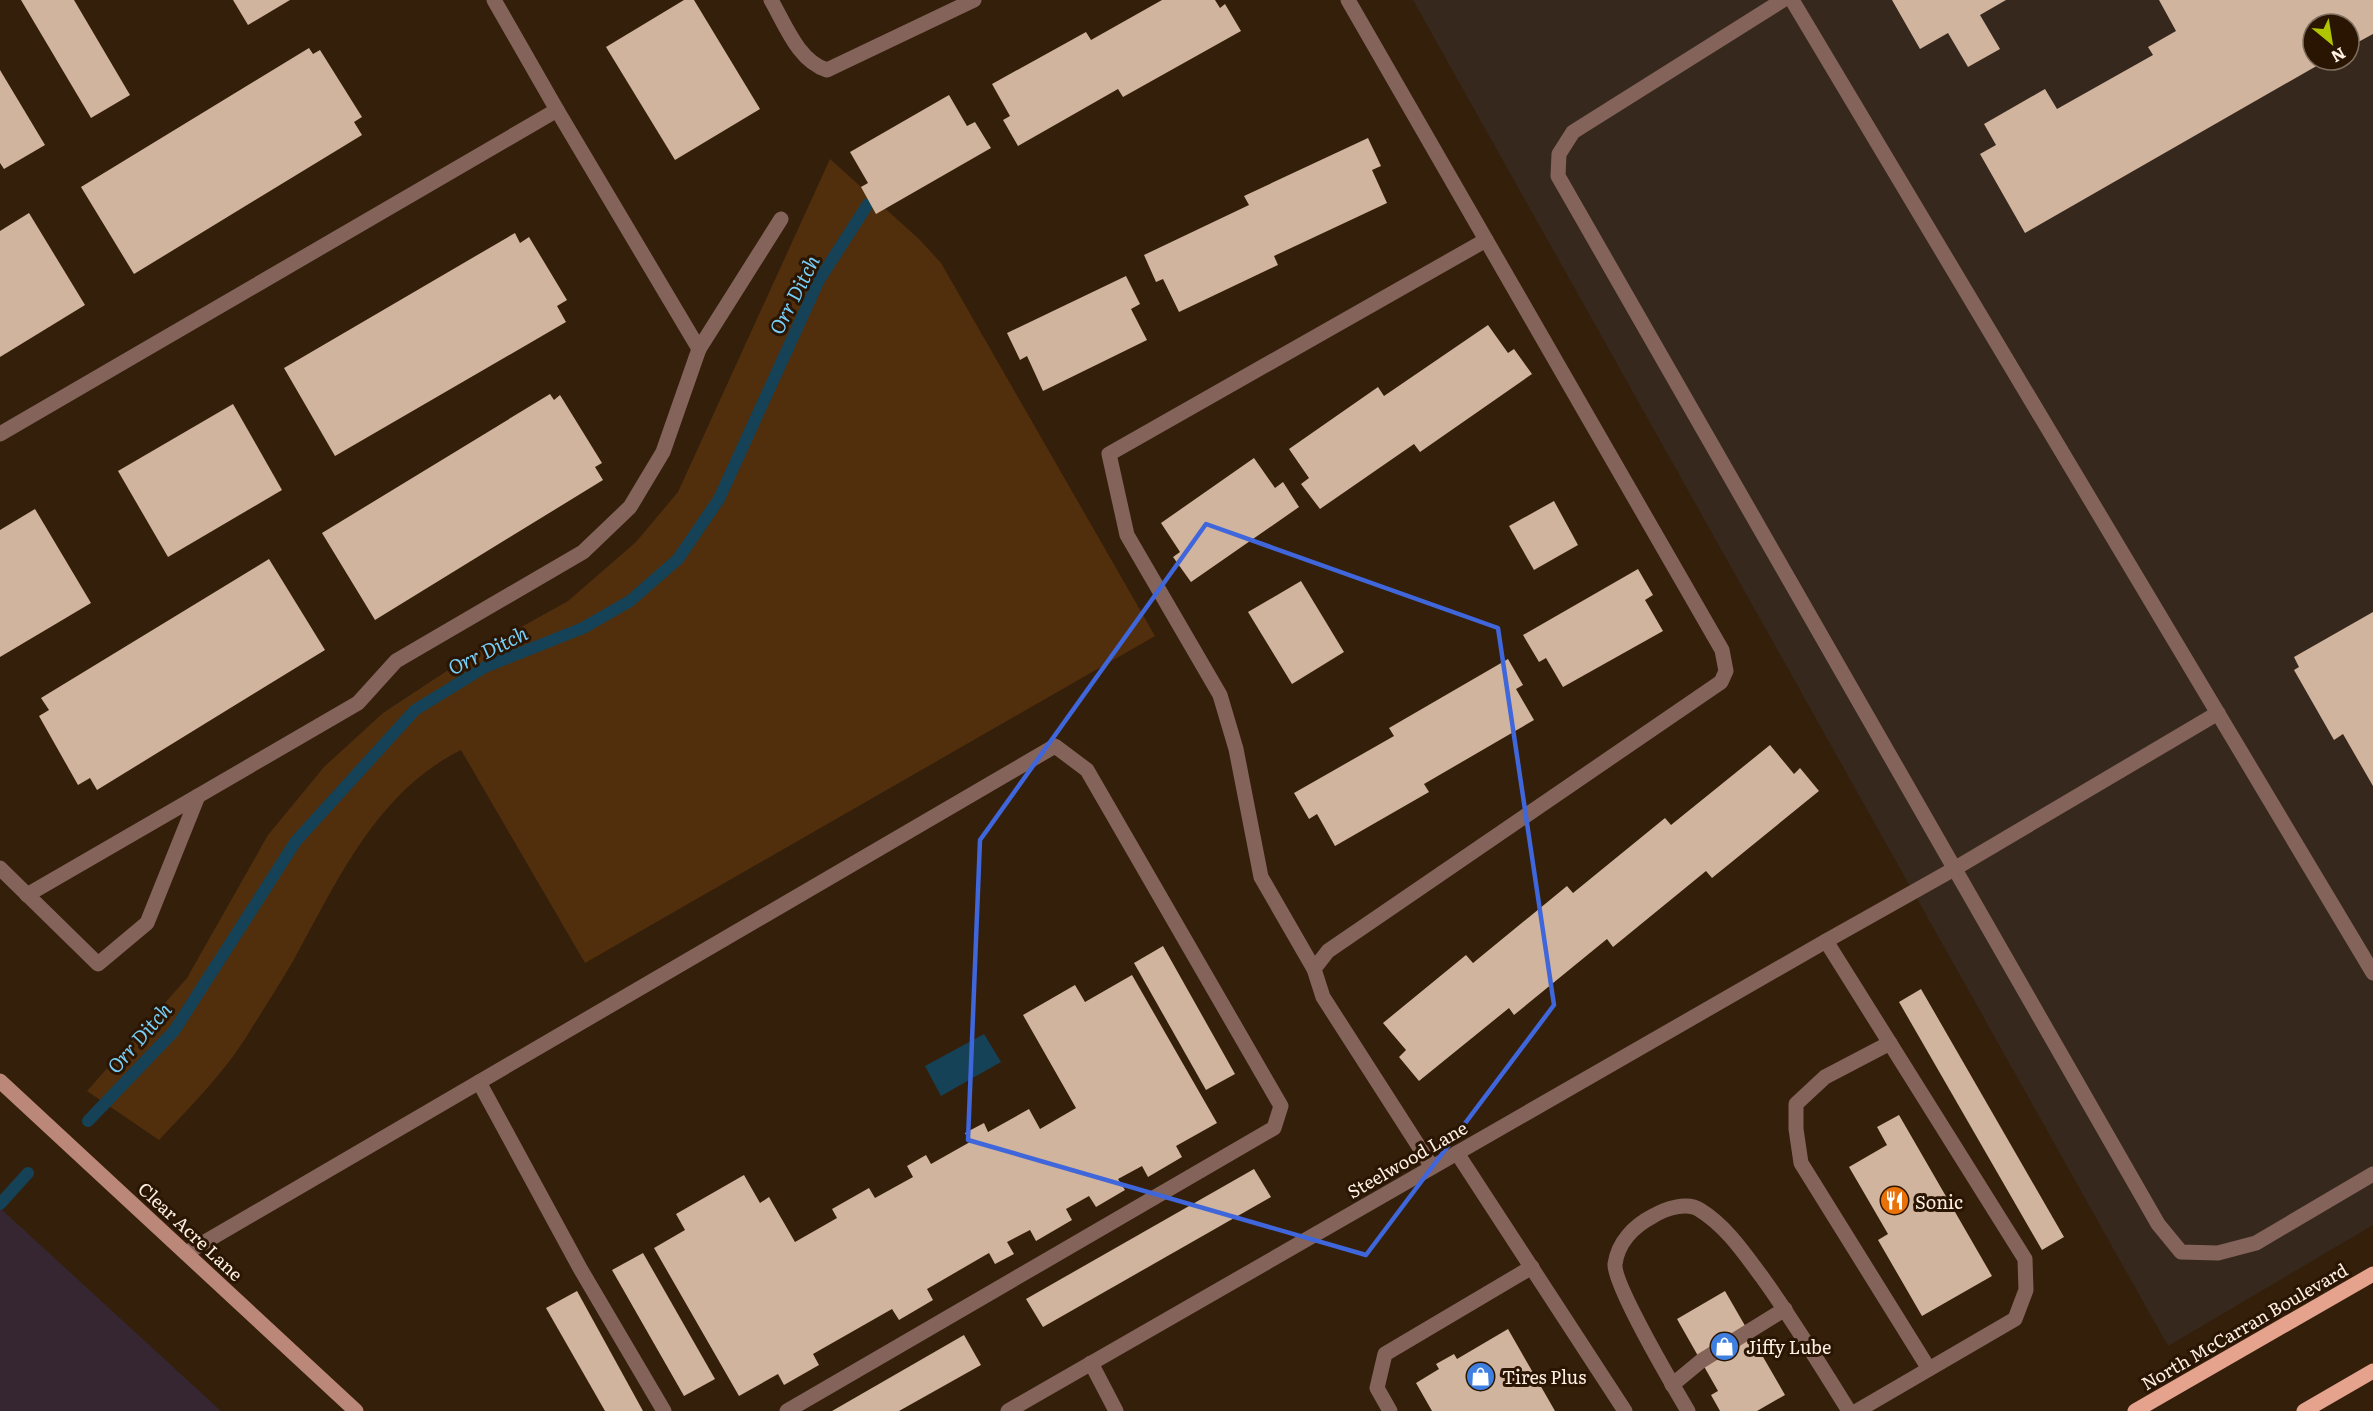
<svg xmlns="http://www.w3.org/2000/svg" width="2373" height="1411" viewBox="0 0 2373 1411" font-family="Literata,serif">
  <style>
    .industrial { fill: #352631 }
    .education { fill: #37281d; fill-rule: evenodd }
    .green { fill: #512f0d }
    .water { fill: #154256 }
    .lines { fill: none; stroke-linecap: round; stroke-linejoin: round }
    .stream { stroke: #154256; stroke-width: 12 }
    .building { fill: #d0b49d }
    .lane { stroke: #84645a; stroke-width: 15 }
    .street { stroke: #84645a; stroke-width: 15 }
    .secondary { stroke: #bb8778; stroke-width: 15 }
    .primary { stroke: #e5a38e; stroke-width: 15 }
    .marked { fill: none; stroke: #3f66da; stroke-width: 4.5; stroke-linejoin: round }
    .labels { text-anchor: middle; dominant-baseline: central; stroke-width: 6; stroke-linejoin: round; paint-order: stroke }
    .street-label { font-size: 18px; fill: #fef0e3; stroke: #2a1503 }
    .poi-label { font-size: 18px; fill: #fef0e3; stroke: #2a1503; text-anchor: start }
    .water-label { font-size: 20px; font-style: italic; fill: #77cff9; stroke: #2a1503 }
  </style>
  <rect width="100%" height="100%" fill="#341f0b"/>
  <polygon class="industrial" points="0,1208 221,1411 0,1411"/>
  <path class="education" d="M1413,0H2373V1225L2168,1346ZM2313,24H2349V60H2313Z"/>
  <path class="green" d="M830,159L919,239L941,263L1155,636L585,963L461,750C376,792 337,882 293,961C278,987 261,1013 245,1039C221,1076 189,1108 159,1140L87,1091L187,978L268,835L324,767L383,713L468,657L568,601L636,542L678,492Z"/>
  <polygon class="water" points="984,1034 1001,1062 941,1096 925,1066"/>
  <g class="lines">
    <g class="stream">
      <polyline points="88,1121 174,1031 296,841 415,710 485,667 583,628 630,601 678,559 719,499 819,280 868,204"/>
      <polyline points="0,1204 28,1173"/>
    </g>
  </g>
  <g class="building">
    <polygon points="21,0 74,0 130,95 91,118"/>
    <polygon points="233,0 290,0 248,25"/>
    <polygon points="684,0 694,0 760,109 675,160 606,47"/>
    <polygon points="1162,0 1215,0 1220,8 1225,4 1241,31 1123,97 1118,89 1018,146 1003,120 1010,116 992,84 1086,32 1091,40"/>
    <polygon points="1892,0 2006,0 1980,15 2000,49 1968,67 1948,33 1920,49"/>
    <polygon points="2159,0 2373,0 2373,34 2349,47 2349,24 2313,24 2313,60 2327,60 2025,233 1980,154 1996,145 1984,124 2045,89 2057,109 2153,55 2148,47 2176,31"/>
    <polygon points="309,48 313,54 320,50 362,117 354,122 362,135 134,274 81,187"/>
    <polygon points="0,70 45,145 4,169 0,163"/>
    <polygon points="949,95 967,126 975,122 991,148 876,214 861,187 868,183 850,152"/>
    <polygon points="1368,138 1381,166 1372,170 1387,203 1274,256 1278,265 1179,312 1163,279 1156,282 1144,255 1249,205 1244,196"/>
    <polygon points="29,213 85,305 0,357 0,231"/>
    <polygon points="515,233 520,243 529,237 567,300 557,306 566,322 335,456 284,368"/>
    <polygon points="1126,276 1140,304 1131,309 1147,340 1043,391 1027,356 1020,360 1007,333"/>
    <polygon points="1488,325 1508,353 1514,349 1532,374 1420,452 1414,444 1320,509 1301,484 1309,478 1289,449 1378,387 1384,396"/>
    <polygon points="550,394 554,400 560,395 602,463 595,467 603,480 375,620 322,533"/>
    <polygon points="233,404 282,490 168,557 118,471"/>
    <polygon points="1254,458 1275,488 1283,482 1299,507 1191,582 1173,557 1180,552 1161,523"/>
    <polygon points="1554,501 1578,545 1534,570 1509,526"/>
    <polygon points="35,509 91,603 0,657 0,530"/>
    <polygon points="269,559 325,650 97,790 90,778 78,785 39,716 49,710 41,698"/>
    <polygon points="1638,569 1653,595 1645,600 1663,631 1563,687 1546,658 1539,662 1523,635"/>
    <polygon points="1301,581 1344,652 1292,684 1248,612"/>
    <polygon points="2373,612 2373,786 2343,734 2334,740 2294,670 2299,667 2294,657"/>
    <polygon points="1508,659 1523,685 1516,689 1534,720 1424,784 1429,792 1335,846 1317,814 1309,819 1294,793 1394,736 1389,728"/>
    <polygon points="1770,745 1794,774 1800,768 1819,791 1712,878 1706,871 1613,947 1607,939 1514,1015 1509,1008 1419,1081 1399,1057 1406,1050 1383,1023 1466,955 1473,963 1567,886 1573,893 1665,818 1671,825"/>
    <polygon points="1163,946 1235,1074 1206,1090 1134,963"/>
    <polygon points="1132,975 1217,1123 1176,1146 1182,1157 1148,1177 1142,1166 1118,1179 1125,1190 1096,1207 1089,1196 1066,1209 1072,1220 1036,1241 1030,1230 1007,1242 1014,1254 995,1264 989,1253 927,1289 933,1300 899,1320 892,1309 813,1354 819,1365 784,1385 778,1374 739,1396 654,1248 685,1230 676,1214 744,1175 760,1203 769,1197 795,1242 837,1218 832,1209 869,1188 875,1198 913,1177 907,1166 926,1155 931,1164 970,1142 965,1133 984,1123 988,1132 1029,1109 1040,1129 1076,1108 1023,1015 1075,985 1085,1002"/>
    <polygon points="1921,989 2064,1237 2042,1250 1899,1002"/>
    <polygon points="1899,1115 1992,1276 1922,1316 1878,1240 1888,1234 1849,1167 1887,1145 1877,1127"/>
    <polygon points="1254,1169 1271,1197 1043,1327 1026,1299"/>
    <polygon points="643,1253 715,1379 684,1396 612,1270"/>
    <polygon points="577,1291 643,1411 605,1411 546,1308"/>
    <polygon points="1725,1291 1785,1395 1757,1411 1720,1411 1711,1395 1718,1391 1677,1319"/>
    <polygon points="1508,1329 1555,1411 1432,1411 1416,1383 1439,1369 1436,1364 1454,1354 1457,1359"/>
    <polygon points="964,1335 981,1365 899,1411 832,1411"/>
  </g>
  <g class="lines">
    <g class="lane">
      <path d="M771,0C785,24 798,61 827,70L974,0"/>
      <polyline points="1348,0 1722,650 1726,671 1721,682 1328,951 1314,969 1323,997 1432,1167"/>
      <polyline points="1783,0 1573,132 1559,154 1558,176 2158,1224 2181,1252 2218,1253 2256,1243 2373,1174"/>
      <polyline points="1792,0 2373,973"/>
      <polyline points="699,349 781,219"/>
      <polyline points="0,434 557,110"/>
      <polyline points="0,868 98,964 147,923 198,796 358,703 396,661 583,552 630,507 663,452 699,349 557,110 494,0"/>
      <polyline points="27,895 198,796"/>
      <polyline points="1314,969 1261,877 1236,749 1220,695 1127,535 1109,454 1486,240"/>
      <polyline points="1890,1043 1825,1077 1796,1104 1796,1129 1801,1163 1929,1369"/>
      <polyline points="479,1082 581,1270 664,1411"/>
      <polyline points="1457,1153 1625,1411"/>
      <polyline points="186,1253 1055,746 1087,770 1281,1106 1274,1128 787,1411"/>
      <polyline points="1091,1363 1116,1411"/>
      <polyline points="1672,1385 1701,1361 1785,1309"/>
      <polyline points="1390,1411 1377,1388 1385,1354 1532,1267"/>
      <path d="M1688,1411C1675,1389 1613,1284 1615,1264C1618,1242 1634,1226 1653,1216C1665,1209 1687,1201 1700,1210C1726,1226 1744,1253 1762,1277C1793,1320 1821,1366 1849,1411"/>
      <polyline points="1857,1411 2015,1319 2026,1290 2025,1259 1826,941 1954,869 2218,713"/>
    </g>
    <polyline class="street" points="1008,1411 1826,941"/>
    <polyline class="secondary" points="0,1081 356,1411"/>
    <g class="primary">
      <polyline points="2135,1411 2373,1274"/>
      <polyline points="2304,1411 2373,1371"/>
    </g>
  </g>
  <path class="marked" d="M1206,524L1498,628L1554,1005L1366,1255L968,1140L980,840Z"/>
  <defs>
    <symbol id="restaurant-disc" viewBox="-11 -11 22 22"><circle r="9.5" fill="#e8710a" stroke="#2a1503"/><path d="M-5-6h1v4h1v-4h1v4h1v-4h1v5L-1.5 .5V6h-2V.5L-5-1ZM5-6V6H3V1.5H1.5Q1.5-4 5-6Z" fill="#fff"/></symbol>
    <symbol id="shop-disc" viewBox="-11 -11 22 22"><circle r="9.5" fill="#3f7fe0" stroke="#2a1503"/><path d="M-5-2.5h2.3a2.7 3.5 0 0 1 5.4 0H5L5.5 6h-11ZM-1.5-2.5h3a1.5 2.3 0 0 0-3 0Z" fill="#fff"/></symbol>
  </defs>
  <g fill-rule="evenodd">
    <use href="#restaurant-disc" x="1878" y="1184" width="33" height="33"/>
    <use href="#shop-disc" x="1708" y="1330" width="33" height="33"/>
    <use href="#shop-disc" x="1464" y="1360" width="33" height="33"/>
  </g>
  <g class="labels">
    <g class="street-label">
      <text transform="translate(1407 1159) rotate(-30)">Steelwood Lane</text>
      <text transform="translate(191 1231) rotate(43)">Clear Acre Lane</text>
      <text transform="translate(2244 1326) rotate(-30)">North McCarran Boulevard</text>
    </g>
    <g class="poi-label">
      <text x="1915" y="1201">Sonic</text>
      <text x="1746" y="1346">Jiffy Lube</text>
      <text x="1502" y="1376">Tires Plus</text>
    </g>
    <g class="water-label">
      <text transform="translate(793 294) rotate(-63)">Orr Ditch</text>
      <text transform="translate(487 649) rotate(-26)">Orr Ditch</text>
      <text transform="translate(138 1037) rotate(-49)">Orr Ditch</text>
    </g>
  </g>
  <g transform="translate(2331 42) rotate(150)"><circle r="28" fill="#2a1503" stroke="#7f6d5d" stroke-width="1.5"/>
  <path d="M0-4.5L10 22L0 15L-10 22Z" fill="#b0c502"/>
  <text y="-9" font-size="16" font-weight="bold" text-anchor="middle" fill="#fef0e3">N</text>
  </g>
</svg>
